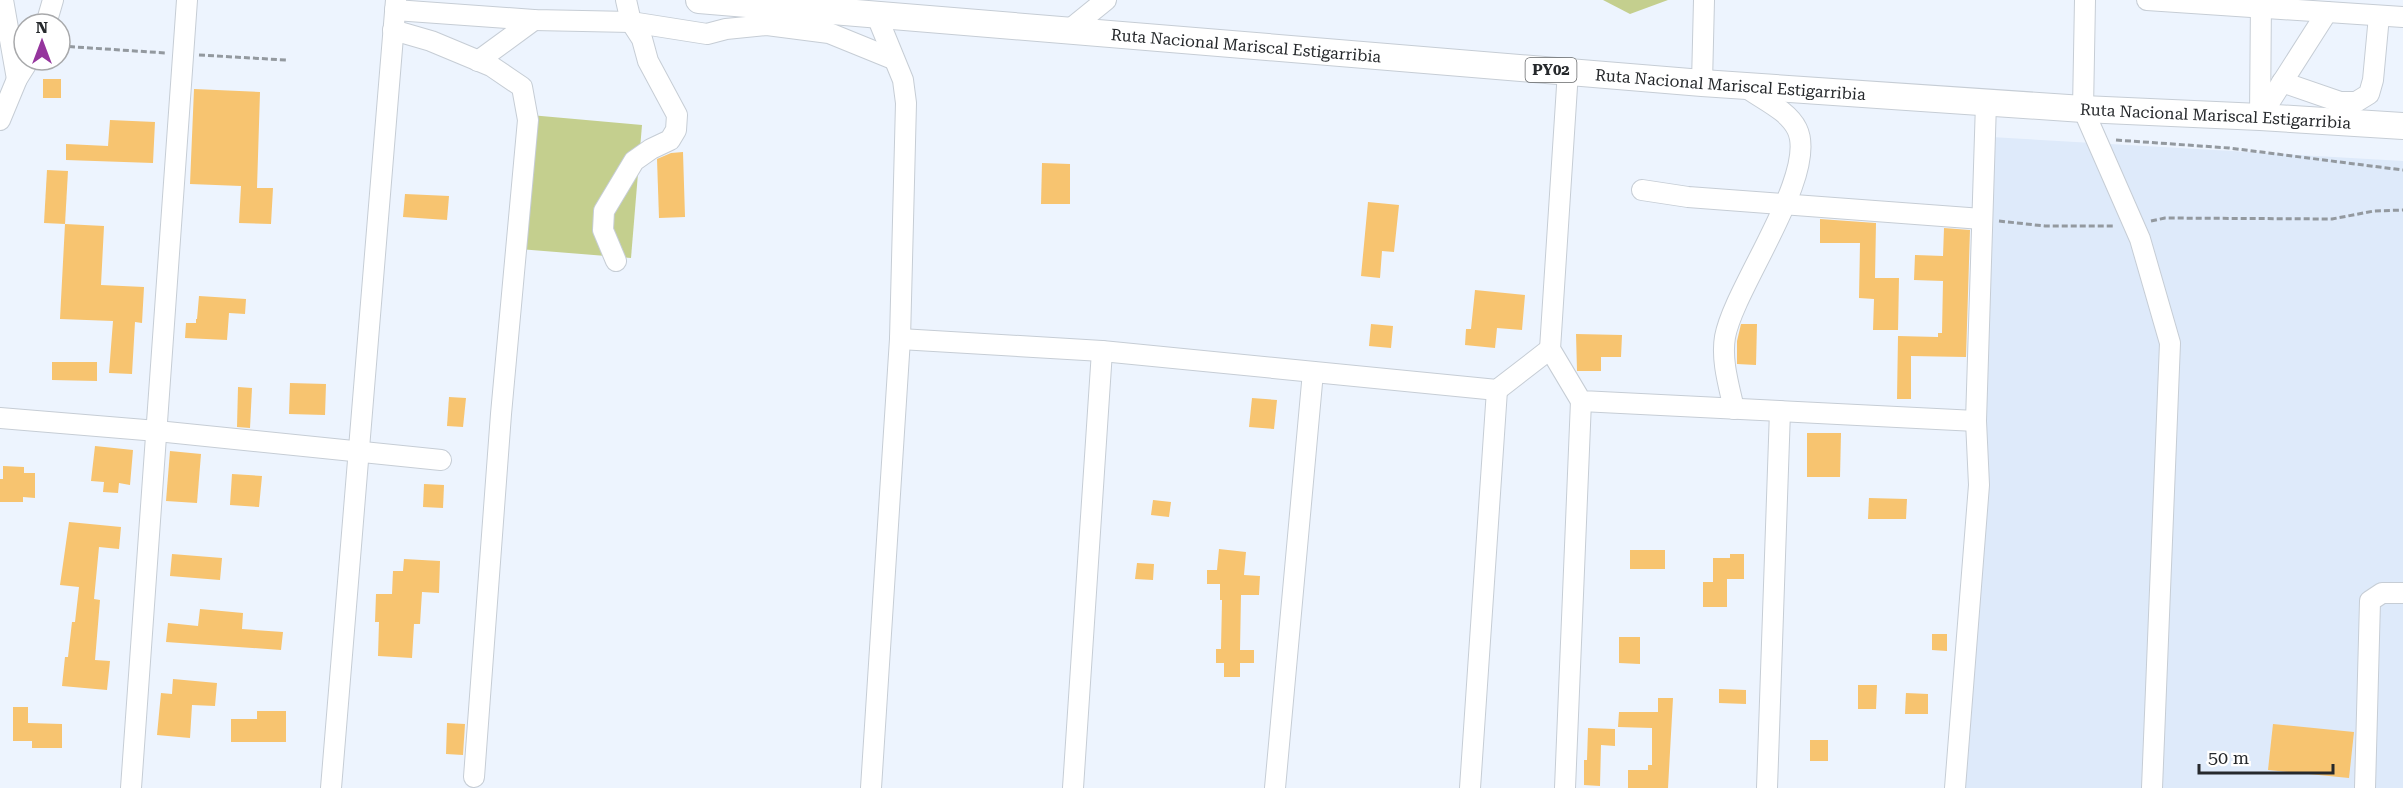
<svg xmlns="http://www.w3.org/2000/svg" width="2403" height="788" viewBox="0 0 2403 788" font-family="'Roboto Serif',serif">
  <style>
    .built { fill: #deeafa }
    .green { fill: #c4cf8e }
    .building { fill: #f7c470 }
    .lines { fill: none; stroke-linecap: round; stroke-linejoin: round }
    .minor-casing { stroke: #c6cdd5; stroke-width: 22 }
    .major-casing { stroke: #c6cdd5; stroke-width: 28 }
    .path { stroke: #93999f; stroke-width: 3; stroke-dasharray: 6 3; stroke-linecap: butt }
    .minor { stroke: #fff; stroke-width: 20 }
    .major { stroke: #fff; stroke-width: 26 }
    .labels { text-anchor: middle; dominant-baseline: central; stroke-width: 4.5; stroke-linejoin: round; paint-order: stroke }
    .shield { fill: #fff; stroke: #67696b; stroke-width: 1.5 }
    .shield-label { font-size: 15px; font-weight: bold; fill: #26292c }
    .street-label { font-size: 16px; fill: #26292c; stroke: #fff }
  </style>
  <rect width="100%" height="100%" fill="#edf4fe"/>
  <polygon class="built" points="1991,137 2403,161 2403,788 1954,788"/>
  <g class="green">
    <polygon points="1603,0 1668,0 1630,14"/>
    <polygon points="530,115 642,125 631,258 519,249"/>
  </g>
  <g class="building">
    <rect x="43" y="79" width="18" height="19"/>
    <polygon points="194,89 260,92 257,188 273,188 271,224 239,223 241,186 190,184"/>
    <polygon points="110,120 155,122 153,163 66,160 66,144 108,146"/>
    <polygon points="683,152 685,217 659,218 657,159 671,153"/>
    <polygon points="1042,163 1070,164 1070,204 1041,204"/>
    <polygon points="47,170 68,171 65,224 44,223"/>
    <polygon points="405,194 449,196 447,220 403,217"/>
    <polygon points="1368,202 1399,205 1394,252 1382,251 1380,278 1361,276"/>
    <polygon points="1820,219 1876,223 1875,278 1899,278 1898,330 1873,330 1874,299 1859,298 1860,243 1820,243"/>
    <polygon points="65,224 104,226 101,285 144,287 142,323 135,322 132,374 109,373 113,321 60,319"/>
    <polygon points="1944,228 1970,230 1966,357 1911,356 1911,399 1897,399 1898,336 1938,337 1938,333 1942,333 1943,281 1914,280 1915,255 1943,256"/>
    <polygon points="1475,290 1525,295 1522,330 1497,328 1495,348 1465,345 1466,329 1471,329"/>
    <polygon points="199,296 246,299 245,314 229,313 227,340 185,338 186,323 196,323 196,319 197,319"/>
    <polygon points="1371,324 1393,326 1391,348 1369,346"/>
    <polygon points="1741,324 1757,324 1756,365 1737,364 1737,341"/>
    <polygon points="1576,334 1622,335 1621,357 1601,357 1601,371 1577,371"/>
    <polygon points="52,362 97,362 97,381 52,380"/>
    <polygon points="290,383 326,384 325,415 289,414"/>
    <polygon points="238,387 252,388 250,428 237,427"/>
    <polygon points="449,397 466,398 463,427 447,426"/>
    <polygon points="1252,398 1277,400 1274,429 1249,427"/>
    <polygon points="1807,433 1841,433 1840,477 1807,477"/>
    <polygon points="95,446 133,450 130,485 119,483 118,493 103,492 104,482 91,481"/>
    <polygon points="170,451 201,454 197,503 166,501"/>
    <polygon points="3,466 24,467 24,473 35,473 35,498 23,497 23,502 0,502 0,479 3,479"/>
    <polygon points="232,474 262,476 259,507 230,505"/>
    <polygon points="424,484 444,485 443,508 423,507"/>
    <polygon points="1869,498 1907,499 1906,519 1868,519"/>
    <polygon points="1153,500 1171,502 1169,517 1151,515"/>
    <polygon points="69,522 121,527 119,549 99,547 94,599 100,600 95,660 110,661 107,690 62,686 65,657 68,657 72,622 75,622 79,587 60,585"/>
    <polygon points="1219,549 1246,552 1244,575 1260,576 1259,595 1241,595 1240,650 1254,650 1254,663 1240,663 1240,677 1224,677 1224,663 1216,663 1216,649 1221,649 1222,600 1220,600 1220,584 1207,584 1207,570 1217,570"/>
    <rect x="1630" y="550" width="35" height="19"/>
    <polygon points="172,554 222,558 220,580 170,576"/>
    <polygon points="1730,554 1744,554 1744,579 1727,579 1727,607 1703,607 1703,582 1713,582 1713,558 1730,558"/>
    <polygon points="404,559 440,561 439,593 422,592 420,624 414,624 412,658 378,656 379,622 375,622 376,594 392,594 393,571 403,571"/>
    <polygon points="1137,563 1154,564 1153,580 1135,579"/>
    <polygon points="200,609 243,613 242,629 283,632 281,650 166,642 168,623 198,626"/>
    <polygon points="1932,634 1947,634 1947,651 1932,650"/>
    <polygon points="1619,637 1640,637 1640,664 1619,663"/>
    <polygon points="173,679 217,683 215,706 192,705 190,738 157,735 161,693 172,694"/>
    <polygon points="1858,685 1877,685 1876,709 1858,709"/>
    <polygon points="1719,689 1746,690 1746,704 1719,703"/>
    <polygon points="1906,693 1928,694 1928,714 1905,714"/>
    <polygon points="1658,698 1673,698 1668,788 1628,788 1628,770 1648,770 1648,765 1652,765 1652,728 1618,727 1619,712 1658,712"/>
    <polygon points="13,707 28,707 28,723 62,724 62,748 32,748 32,741 13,741"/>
    <polygon points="257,711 286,711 286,742 231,742 231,719 257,719"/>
    <polygon points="447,723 465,724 463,755 446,754"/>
    <polygon points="2273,724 2354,732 2349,778 2268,770"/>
    <polygon points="1588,728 1615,729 1615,746 1601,745 1600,786 1584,785 1584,760 1587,760"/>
    <rect x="1810" y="740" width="18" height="21"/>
  </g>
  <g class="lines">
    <defs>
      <g id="minor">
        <polyline points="3,0 17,79"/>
        <polyline points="2085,0 2083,109 2140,239 2170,343 2152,788"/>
        <polyline points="2147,0 2403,17"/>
        <polyline points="395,10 534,20 631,22 707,34 726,29 767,25 829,33 893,59"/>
        <polyline points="46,24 53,0"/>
        <polyline points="393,30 431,41 491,66 522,87 528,120 501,414 474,777"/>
        <polyline points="1069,30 1106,0"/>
        <polyline points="478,61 534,20"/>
        <polyline points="1568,71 1550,349 1581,401 1976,421"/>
        <polyline points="2282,82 2340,102 2356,102 2369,94 2373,80 2379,16"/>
        <polyline points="1702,83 1704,0"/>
        <polyline points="2260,117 2327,12"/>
        <polyline points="2260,117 2261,0"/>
        <polyline points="0,120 17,79 29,60"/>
        <polyline points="1642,190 1688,197 1982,219"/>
        <polyline points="616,261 603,230 604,211 634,161 651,149 670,140 676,130 677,115 648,61 642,39 631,22 626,0"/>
        <polyline points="900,339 1102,351 1497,390 1550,349"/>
        <path d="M1734,409C1729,386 1721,360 1725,337C1734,287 1819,174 1797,129C1788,110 1761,99 1744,86"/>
        <polyline points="0,418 157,431 441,460"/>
        <polyline points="131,788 187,0"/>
        <polyline points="331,788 396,0"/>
        <polyline points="871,788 900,339 906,103 903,80 876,14"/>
        <polyline points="1073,788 1102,351"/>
        <polyline points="1275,788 1313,372"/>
        <polyline points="1470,788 1497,390"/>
        <polyline points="1565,788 1581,401"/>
        <polyline points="1767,788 1780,411"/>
        <polyline points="1955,788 1979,485 1976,421 1986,103"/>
        <polyline points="2365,788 2370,601 2382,593 2403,593"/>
      </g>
      <g id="major">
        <path id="s1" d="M699,0L1702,83L2083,109L2260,117L2403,126"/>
      </g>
    </defs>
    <use href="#minor" class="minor-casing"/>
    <use href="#major" class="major-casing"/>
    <g class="path">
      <polyline points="60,46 166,53"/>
      <polyline points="199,55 286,60"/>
      <polyline points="2116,140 2229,148 2403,170"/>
      <polyline points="1999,221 2045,226 2115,226"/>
      <polyline points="2151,221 2165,218 2332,219 2374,211 2403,210"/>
    </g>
    <use href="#minor" class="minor"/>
    <use href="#major" class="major"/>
  </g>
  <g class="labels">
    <rect class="shield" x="1525.5" y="58" width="51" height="24" rx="4.5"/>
    <g class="shield-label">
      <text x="1551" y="70">PY02</text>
    </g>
    <g class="street-label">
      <text stroke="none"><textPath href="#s1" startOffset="549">Ruta Nacional Mariscal Estigarribia</textPath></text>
      <text stroke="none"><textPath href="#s1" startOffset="1035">Ruta Nacional Mariscal Estigarribia</textPath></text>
      <text stroke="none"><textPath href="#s1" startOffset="1521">Ruta Nacional Mariscal Estigarribia</textPath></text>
    </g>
  </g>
  <g transform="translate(42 42)"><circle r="28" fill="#ffffff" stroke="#a8a9ab" stroke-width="1.5"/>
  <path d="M0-4.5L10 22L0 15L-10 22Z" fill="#95359d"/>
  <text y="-9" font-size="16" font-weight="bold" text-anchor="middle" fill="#26292c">N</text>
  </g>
  <path d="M2199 764v9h134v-9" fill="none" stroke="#26292c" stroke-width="3"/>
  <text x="2208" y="764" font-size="18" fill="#26292c" stroke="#ffffff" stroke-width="4.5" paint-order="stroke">50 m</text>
</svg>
